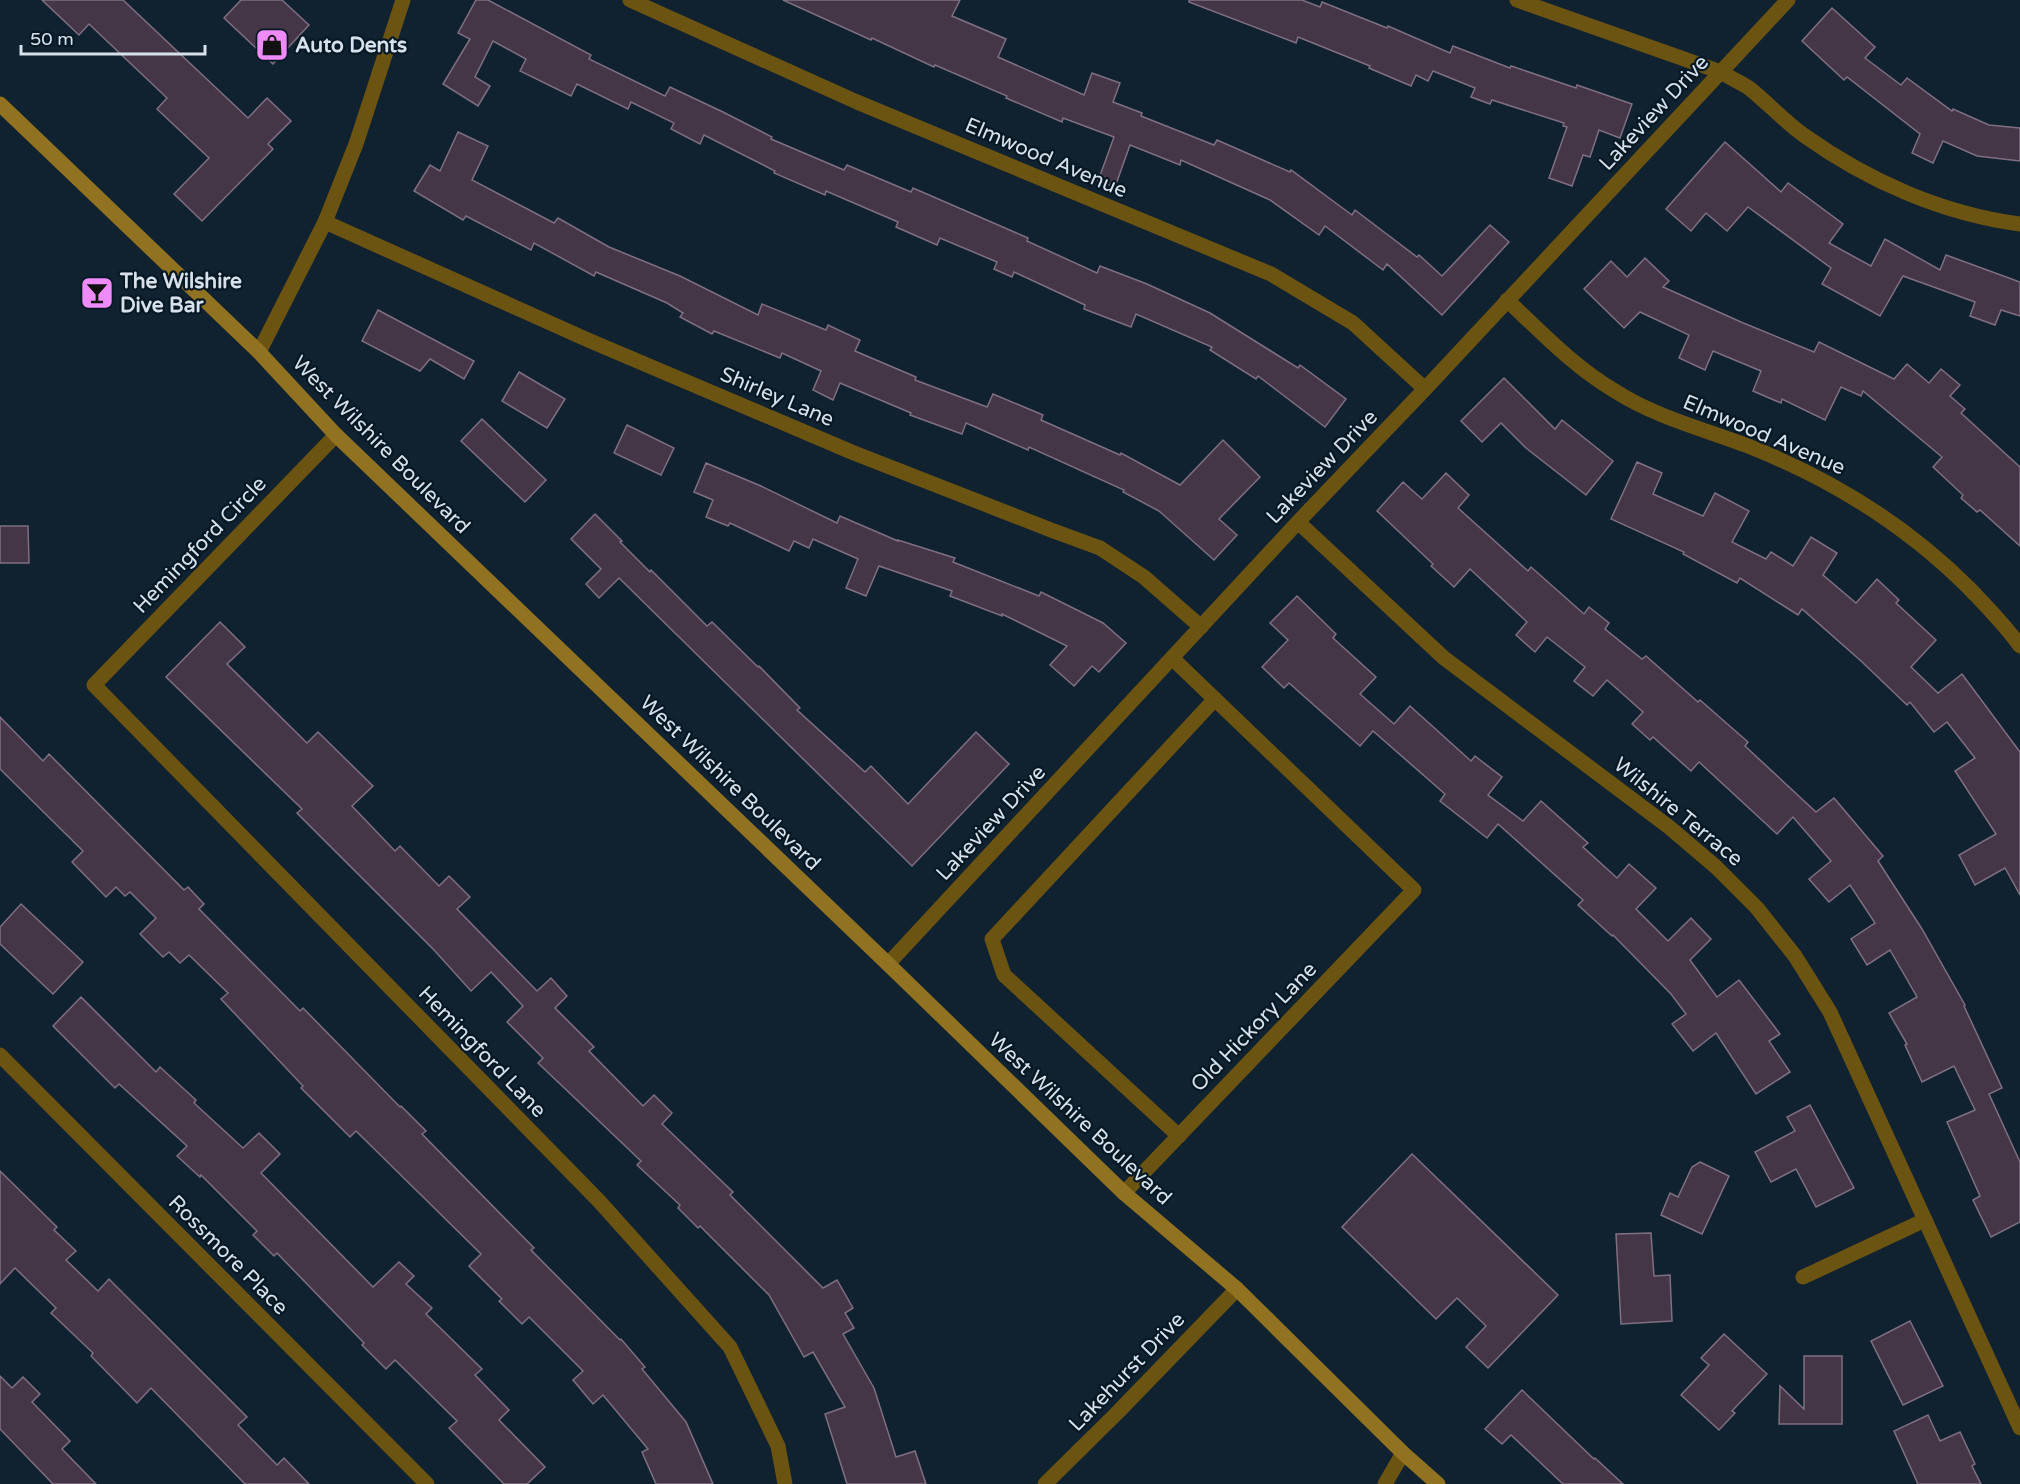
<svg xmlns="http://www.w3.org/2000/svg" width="2020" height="1484" viewBox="0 0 2020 1484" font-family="'Varela Round',sans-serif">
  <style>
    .building { fill: #453647; stroke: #7f6f82; stroke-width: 1.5 }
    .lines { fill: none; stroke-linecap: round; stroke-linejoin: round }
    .street { stroke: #6b5312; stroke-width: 15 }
    .secondary { stroke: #907221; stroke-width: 15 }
    .labels { text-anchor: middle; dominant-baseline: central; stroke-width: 4.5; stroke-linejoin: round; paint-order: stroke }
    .poi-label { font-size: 21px; font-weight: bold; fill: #d7e1eb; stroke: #071825; text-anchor: start }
    .street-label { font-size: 21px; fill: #d7e1eb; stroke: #071825 }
  </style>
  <rect width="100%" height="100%" fill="#10212f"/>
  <g class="building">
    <polygon points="42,0 123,0 248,118 267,98 291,121 268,144 273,149 202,221 174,194 209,158 157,109 167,98 89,24 79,35"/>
    <polygon points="241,0 282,0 309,25 273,64 224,18"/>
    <polygon points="476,0 488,0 591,55 589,59 665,96 670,87 723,112 772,137 771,139 844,170 847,165 911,192 913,188 1028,238 1027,241 1097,273 1100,266 1147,284 1210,313 1298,368 1300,365 1346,399 1325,427 1258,376 1256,379 1210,350 1212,347 1136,314 1131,327 1084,309 1085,305 1014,272 1012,277 994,269 997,262 940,238 937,245 896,227 898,222 826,191 825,195 774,173 775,171 704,135 700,144 671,129 674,123 631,102 628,109 577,84 571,96 520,71 526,59 493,41 475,77 490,86 478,106 443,84 470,39 458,33"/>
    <polygon points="783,0 960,0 952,16 1006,39 998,57 1084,95 1092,73 1120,83 1113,102 1142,113 1141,116 1214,145 1217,140 1290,172 1291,170 1352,215 1355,210 1417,257 1419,255 1442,276 1490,225 1509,242 1442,315 1387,264 1383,270 1325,226 1319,235 1270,200 1181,160 1180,165 1130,145 1115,187 1098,181 1114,137 1063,118 1062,122 1006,98 1007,96 935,65 934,67 872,38 871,40"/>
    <polygon points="1189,0 1302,0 1320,7 1322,2 1387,28 1388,26 1450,53 1453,46 1510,68 1511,66 1576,88 1577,85 1632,104 1620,138 1599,130 1590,157 1583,155 1572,186 1549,178 1567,127 1563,126 1564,123 1492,100 1490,104 1471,97 1475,88 1433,71 1428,81 1416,75 1411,86 1369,68 1370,66 1298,37 1296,43 1189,2"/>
    <polygon points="1832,8 1875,47 1865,58 1901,85 1907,78 1952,111 1953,109 1989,125 2020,128 2020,161 1977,156 1943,141 1933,163 1912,153 1920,134 1847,77 1844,80 1802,41"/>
    <polygon points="458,132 488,146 472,180 554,223 558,218 609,247 680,276 758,315 762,304 826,330 828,325 860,340 855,351 916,377 915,380 987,407 993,394 1043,415 1041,420 1120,455 1121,453 1180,485 1223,440 1260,477 1219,519 1237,535 1214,560 1159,511 1123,492 1124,490 1029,447 1028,450 966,423 962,434 910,415 911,413 840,383 833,400 813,390 821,371 782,353 780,358 714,331 712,334 680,317 683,313 667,303 596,272 594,276 534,243 531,250 466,216 463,220 414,191 430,165 440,171"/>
    <polygon points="1725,142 1781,192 1788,183 1843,224 1829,243 1871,266 1885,239 1940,270 1946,255 2020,282 2020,316 2001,310 1995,325 1970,316 1975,302 1903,276 1880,316 1822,284 1831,268 1748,207 1727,231 1706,213 1691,231 1666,209"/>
    <polygon points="1645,258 1669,281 1663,287 1741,322 1814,352 1819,342 1894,379 1907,364 1929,383 1941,369 1960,385 1950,396 1965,409 1961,413 2020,467 2020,546 1980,510 1977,512 1961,498 1963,495 1933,467 1942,457 1863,391 1861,396 1841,387 1825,420 1782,399 1781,403 1753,391 1761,371 1713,351 1705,370 1679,358 1689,335 1640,312 1624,328 1584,289 1611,261 1627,277"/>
    <polygon points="378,310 474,361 464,379 430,359 420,371 362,341"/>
    <polygon points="519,372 565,399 547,428 502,401"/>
    <polygon points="1504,378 1555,429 1562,420 1613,461 1586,495 1526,448 1501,423 1482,442 1461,421"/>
    <polygon points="482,419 546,480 525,502 461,441"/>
    <polygon points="627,425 674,448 661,475 614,453"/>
    <polygon points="1637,462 1662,473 1653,494 1703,516 1715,493 1749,511 1732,542 1766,559 1771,552 1793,566 1811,537 1837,553 1823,575 1856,603 1877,579 1899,600 1896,603 1936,640 1911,667 1938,693 1962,674 2020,752 2020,895 2005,868 1975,885 1959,855 1996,834 1955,771 1975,758 1947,722 1934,732 1910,702 1907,705 1861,661 1802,609 1798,615 1740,578 1737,583 1683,554 1684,552 1611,519"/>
    <polygon points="706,463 761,486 837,523 840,516 898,541 898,540 955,558 953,562 1039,596 1041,592 1103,623 1126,643 1099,672 1092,666 1074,686 1050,665 1067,646 1002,614 1002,616 950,596 952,591 879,566 866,596 846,588 858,559 813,539 809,548 794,541 789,551 730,523 728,526 706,517 713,500 694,492"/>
    <polygon points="1446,473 1469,495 1458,508 1528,571 1531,567 1584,614 1589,607 1609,623 1605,629 1642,659 1646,656 1698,702 1700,700 1748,742 1745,746 1816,812 1834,798 1883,856 1878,861 1922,929 1965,1005 1964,1006 2002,1088 1989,1094 2020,1162 2020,1222 1991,1237 1973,1200 1980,1196 1947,1122 1975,1110 1954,1066 1922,1082 1905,1045 1907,1044 1889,1013 1917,997 1890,950 1867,965 1851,939 1875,923 1850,885 1829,902 1809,879 1831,861 1793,817 1777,834 1699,762 1691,771 1653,737 1650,740 1632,724 1643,712 1607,680 1593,696 1574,681 1585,667 1547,637 1535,652 1516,635 1527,622 1470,569 1454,587 1431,566 1433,564 1377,511 1403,482 1422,499"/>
    <polygon points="595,514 622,541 620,542 650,572 651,570 707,626 712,622 758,667 759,666 800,708 797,710 865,772 871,766 908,804 976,732 1009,764 912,866 619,578 599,598 586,584 601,569 571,539"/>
    <polygon points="0,526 28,526 29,563 0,563"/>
    <polygon points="1297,596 1336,634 1333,638 1376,677 1360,694 1394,724 1410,706 1471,761 1475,756 1502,777 1488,795 1523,821 1541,801 1588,843 1583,847 1617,878 1629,864 1656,888 1636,909 1668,941 1691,918 1711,939 1690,960 1717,997 1739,980 1780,1034 1769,1041 1790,1072 1756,1094 1716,1033 1693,1051 1672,1024 1686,1014 1671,994 1613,935 1612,936 1578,905 1583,900 1498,824 1487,838 1440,801 1445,794 1373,731 1360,746 1289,683 1284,688 1262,667 1288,640 1270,623"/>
    <polygon points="220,622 245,647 227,664 307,743 318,732 373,786 352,806 395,851 400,846 439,886 449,876 470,897 457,909 537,991 551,978 567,996 555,1008 594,1047 589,1051 643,1106 654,1095 672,1113 662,1124 733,1192 730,1195 823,1288 837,1280 853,1308 845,1313 854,1328 843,1334 874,1388 896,1457 915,1451 926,1484 847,1484 825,1414 845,1407 813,1352 804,1357 769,1295 700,1226 698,1228 678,1208 680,1205 637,1165 641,1161 538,1063 543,1058 507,1022 523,1006 491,972 471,991 434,950 297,813 302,809 166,677"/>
    <polygon points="0,717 43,761 49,754 184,890 188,887 204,904 199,909 300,1011 303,1008 400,1107 401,1106 426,1131 422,1134 534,1248 531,1250 620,1340 621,1339 645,1367 642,1369 686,1422 713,1484 656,1484 642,1452 648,1449 603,1395 593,1404 573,1380 583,1371 529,1317 522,1324 499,1301 502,1299 469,1266 481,1254 356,1131 350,1137 301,1088 303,1086 221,999 228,993 189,955 180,963 169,952 163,957 140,934 156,918 130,892 125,896 116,887 106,897 72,862 83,851 0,769"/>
    <polygon points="21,904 83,962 53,994 0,944 0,927"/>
    <polygon points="81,997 156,1072 160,1067 196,1100 194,1103 243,1148 259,1133 280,1154 261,1173 373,1287 399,1262 414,1276 406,1284 432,1308 426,1314 482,1369 475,1375 509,1410 499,1420 545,1467 527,1484 504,1484 449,1428 457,1421 395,1360 386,1369 362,1345 364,1343 277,1253 274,1256 253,1235 257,1231 201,1175 200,1177 177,1156 187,1146 119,1084 115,1088 53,1026"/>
    <polygon points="1810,1105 1854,1188 1816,1207 1796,1169 1771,1182 1755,1152 1795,1131 1787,1117"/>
    <polygon points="1412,1154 1558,1295 1488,1368 1466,1347 1486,1326 1457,1298 1436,1319 1342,1227"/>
    <polygon points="1700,1162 1729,1176 1702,1234 1661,1215 1670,1193 1678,1197 1692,1167"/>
    <polygon points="0,1171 57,1227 54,1230 76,1251 66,1260 98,1291 109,1279 247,1417 238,1425 277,1465 284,1458 309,1484 245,1484 151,1388 137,1403 91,1356 93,1353 51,1313 56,1308 15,1268 0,1284"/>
    <polygon points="1651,1233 1654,1276 1670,1275 1672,1321 1621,1324 1616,1234"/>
    <polygon points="1910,1321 1943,1386 1903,1405 1871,1341"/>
    <polygon points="1724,1334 1767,1374 1732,1411 1735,1413 1719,1430 1681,1395 1709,1365 1701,1358"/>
    <polygon points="1804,1356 1842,1356 1842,1424 1779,1424 1780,1386 1804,1409"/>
    <polygon points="0,1376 12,1388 23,1377 40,1394 32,1402 70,1441 62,1449 96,1484 53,1484 0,1429"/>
    <polygon points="1522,1390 1594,1459 1595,1458 1623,1484 1563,1484 1511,1435 1502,1444 1485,1429"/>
    <polygon points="1928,1415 1940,1441 1960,1432 1975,1464 1972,1466 1981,1484 1918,1484 1894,1431"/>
  </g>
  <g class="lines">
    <g class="street">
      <polyline points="630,0 857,102 1271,274 1353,323 1425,389"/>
      <path d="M1517,0L1721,72C1730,78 1740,82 1749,88C1768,103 1785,122 1805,136C1868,181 1943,214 2020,224"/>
      <polyline points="325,222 588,340 854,453 1051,530 1100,548 1144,577 1201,627"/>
      <path d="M1507,300C1541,332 1574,367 1615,391C1657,418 1707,430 1753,448C1835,481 1907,526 1969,588C1987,607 2005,625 2020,646"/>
      <polyline points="259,352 325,222 356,144 403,0"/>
      <polyline points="336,435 94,685 599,1201 730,1347 778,1446 785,1484"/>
      <polyline points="1298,522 1444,658 1669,827 1716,867 1757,908 1795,956 1830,1012 2020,1428"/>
      <polyline points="888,964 1298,522 1425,389 1788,0"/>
      <polyline points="0,1055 427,1484"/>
      <polyline points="1179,1136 1004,975 992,939 1215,699"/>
      <polyline points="1124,1193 1414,890 1172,658"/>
      <polyline points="1803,1277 1925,1220"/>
      <polyline points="1045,1484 1118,1412 1237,1289"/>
      <polyline points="1385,1484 1403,1453"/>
    </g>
    <polyline class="secondary" points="0,104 259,352 336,435 888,964 1124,1193 1237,1289 1403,1453 1438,1484"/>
  </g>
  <defs>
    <symbol id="shop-square" viewBox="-11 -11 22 22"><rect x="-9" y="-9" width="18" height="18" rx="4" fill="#ee8bf8" stroke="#071825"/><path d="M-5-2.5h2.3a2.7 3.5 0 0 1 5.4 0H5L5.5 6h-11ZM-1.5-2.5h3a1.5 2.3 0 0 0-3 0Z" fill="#111"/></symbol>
    <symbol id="bar-square" viewBox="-11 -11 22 22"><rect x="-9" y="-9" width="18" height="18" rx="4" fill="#ee8bf8" stroke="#071825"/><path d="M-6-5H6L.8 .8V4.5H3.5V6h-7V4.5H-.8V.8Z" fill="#111"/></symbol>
  </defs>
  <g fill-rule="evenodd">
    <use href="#shop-square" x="253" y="26" width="38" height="38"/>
    <use href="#bar-square" x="78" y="274" width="38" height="38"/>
  </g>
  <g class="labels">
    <g class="poi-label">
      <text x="295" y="45">Auto Dents</text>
      <text x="120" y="281">The Wilshire<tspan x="120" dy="24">Dive Bar</tspan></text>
    </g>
    <g class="street-label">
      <text transform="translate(1654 113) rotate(-47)">Lakeview Drive</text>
      <text transform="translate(1046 158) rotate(23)">Elmwood Avenue</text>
      <text transform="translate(777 397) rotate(23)">Shirley Lane</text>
      <text transform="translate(1764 435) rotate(23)">Elmwood Avenue</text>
      <text transform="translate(381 445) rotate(45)">West Wilshire Boulevard</text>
      <text transform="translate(1322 467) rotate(-46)">Lakeview Drive</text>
      <text transform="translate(200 545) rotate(-46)">Hemingford Circle</text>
      <text transform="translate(730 783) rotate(44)">West Wilshire Boulevard</text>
      <text transform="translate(1678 812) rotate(39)">Wilshire Terrace</text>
      <text transform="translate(991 823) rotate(-47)">Lakeview Drive</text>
      <text transform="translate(1254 1027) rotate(-46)">Old Hickory Lane</text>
      <text transform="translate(482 1052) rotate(46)">Hemingford Lane</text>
      <text transform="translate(1080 1119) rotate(43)">West Wilshire Boulevard</text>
      <text transform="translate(228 1255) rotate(45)">Rossmore Place</text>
      <text transform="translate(1127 1372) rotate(-46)">Lakehurst Drive</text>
    </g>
  </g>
  <path d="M21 45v9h184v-9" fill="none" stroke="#d7e1eb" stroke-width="3"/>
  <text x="30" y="45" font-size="18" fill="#d7e1eb" stroke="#071825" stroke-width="4.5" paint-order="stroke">50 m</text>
</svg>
